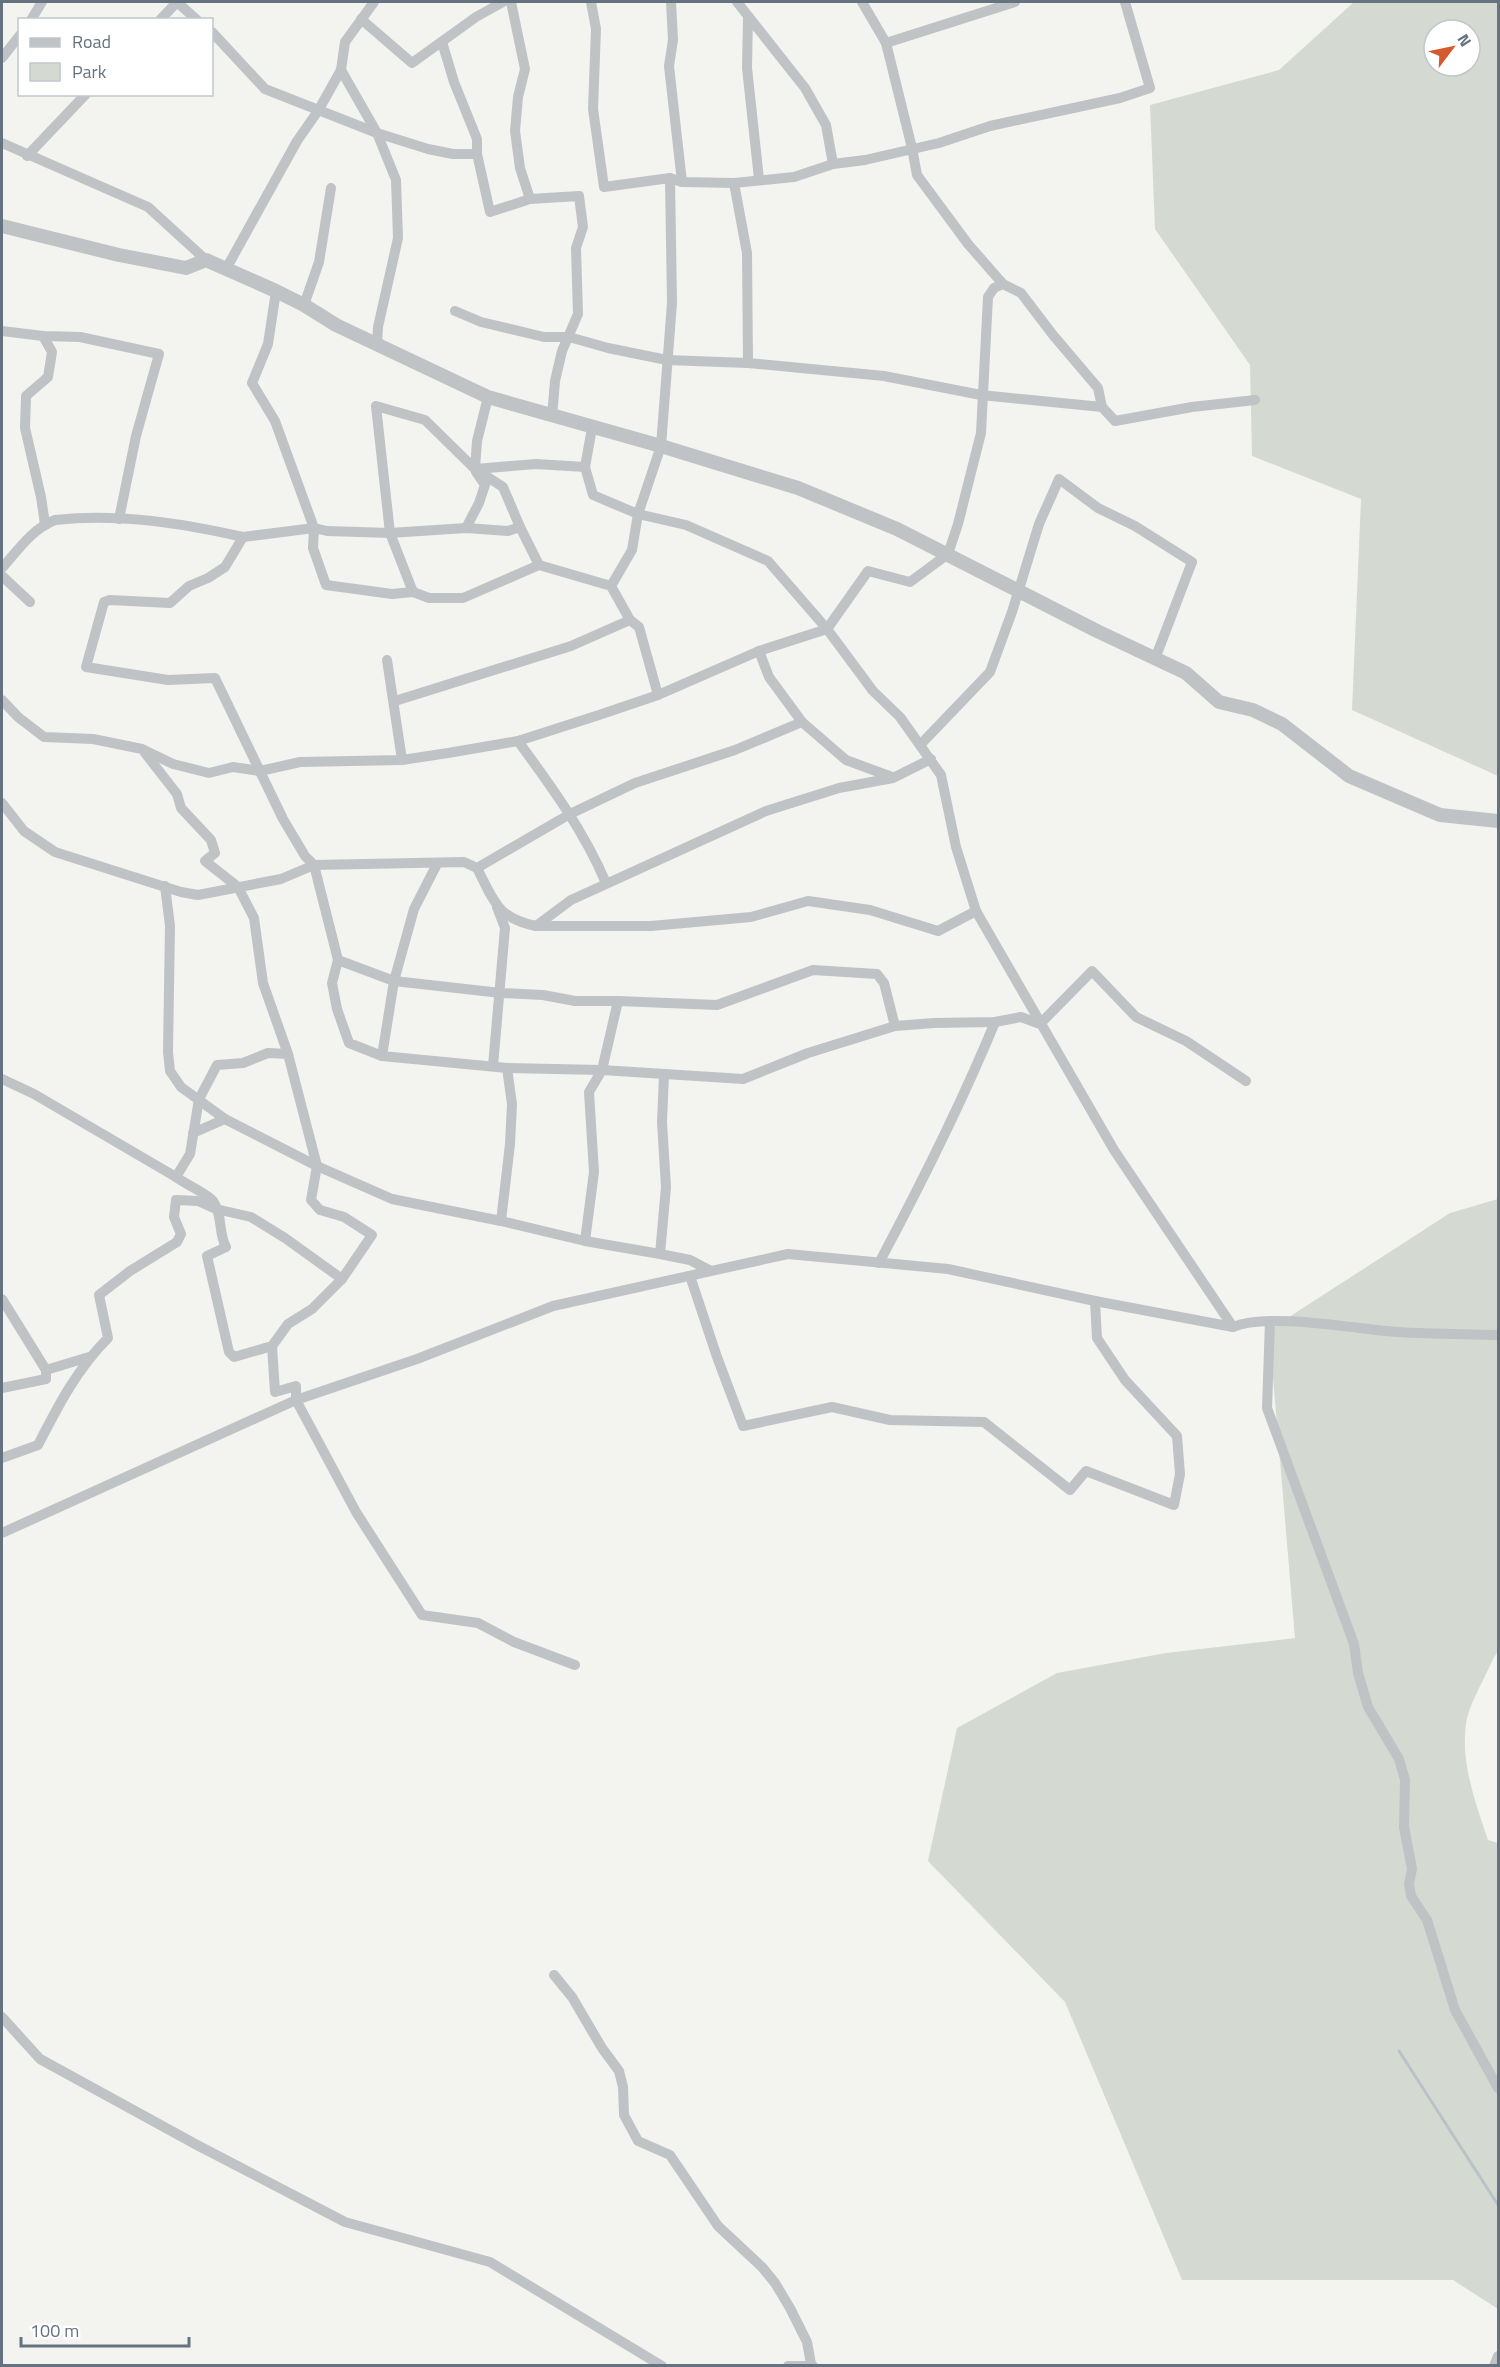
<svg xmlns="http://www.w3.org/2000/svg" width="1500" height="2367" viewBox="0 0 1500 2367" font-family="'Titillium Web',sans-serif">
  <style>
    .green { fill: #d4dad1; fill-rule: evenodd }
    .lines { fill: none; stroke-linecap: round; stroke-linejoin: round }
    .stream { stroke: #b9c2c7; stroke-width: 3 }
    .minor { stroke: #bfc3c6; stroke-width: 10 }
    .tertiary { stroke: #bfc3c6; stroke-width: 14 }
  </style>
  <rect width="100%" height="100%" fill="#f3f4f0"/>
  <g class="green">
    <path d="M1354,2H1498V776L1352,710L1361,499L1252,456L1250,365L1155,229L1150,105L1279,70ZM1434,30H1470V66H1434Z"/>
    <path d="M1498,1199V1651L1493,1659C1485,1678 1472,1699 1467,1718C1459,1760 1475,1801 1488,1840L1498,1843V2309L1453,2280H1182L1065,2002L928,1861L957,1728L1057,1673L1166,1653L1295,1638L1269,1330L1450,1213Z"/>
  </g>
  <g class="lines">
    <polyline class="stream" points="1399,2051 1498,2205"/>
    <g class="minor">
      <polyline points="177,2 197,20"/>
      <polyline points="511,2 525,69 518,97 515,131 520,168 530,199 579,196 583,227 576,248 578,314 562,351 555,381 552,417"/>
      <polyline points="591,2 596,29 593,109 604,187 670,178"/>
      <polyline points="671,2 673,40 669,66 682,182"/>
      <polyline points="737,2 805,88 826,125 833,164"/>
      <polyline points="862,2 886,43 1015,2"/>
      <polyline points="748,17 747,68 759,179"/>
      <polyline points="361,19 412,63 476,17 503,2"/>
      <polyline points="31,20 42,2"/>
      <polyline points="160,20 177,2"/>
      <polyline points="212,32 265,89 377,133 428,149 453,154 477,154"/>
      <polyline points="442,42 454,82 477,139 477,154 490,212 530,199"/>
      <polyline points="886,43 912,148 917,175 968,244 1003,284 1021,293 1053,335 1098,388 1102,407"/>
      <polyline points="2,58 20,35"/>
      <polyline points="341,70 377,133 396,180 398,238 378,327 377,345"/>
      <polyline points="2,143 148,207 206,260"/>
      <polyline points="27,156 86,94"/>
      <polyline points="734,183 747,253 748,363"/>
      <polyline points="226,269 297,141 318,111 341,70 345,42 374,2"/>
      <polyline points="276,291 268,344 252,383 275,421 314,528 313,548 326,585 392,594 413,592 429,598 463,598 539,565"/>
      <polyline points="304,305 319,262 331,188"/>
      <polyline points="455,311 481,322 544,337 569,337 608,348 667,360 748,363 884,376 981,395 1102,407 1115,421 1192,407 1255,400"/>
      <polyline points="2,331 43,336 80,337 159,354 136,436 119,519"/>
      <polyline points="43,336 52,352 48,377 26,396 25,428 41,497 45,524"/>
      <polyline points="488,397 477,441 475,469 503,487 520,527"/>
      <polyline points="592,428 585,467 593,495 638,514 686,525 768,561 827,629 873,691 900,717 941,775 956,847 976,911"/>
      <polyline points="466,528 479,503 485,485 476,472"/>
      <path d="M2,568C18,550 32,529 55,520C118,513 181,523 243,537"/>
      <polyline points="2,576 30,602"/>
      <polyline points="611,586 632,550 638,514 661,446 672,303 670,178 682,182 734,183 794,177 833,164 865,160 939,143 990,126 1120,98 1150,88 1125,2"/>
      <polyline points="413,592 390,533 376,406 425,420 475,469 536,464 585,467"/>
      <polyline points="387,660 402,760"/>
      <polyline points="2,700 18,717 44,737 93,739 142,749 173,764 209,773 233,767 260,771 300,762 402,760 448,753 518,741 599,715 658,695 759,651 827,629 868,571 910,582 948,554 958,524 981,433 988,297 994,288 1003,284"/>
      <polyline points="395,701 571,646 630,620 639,627 658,695"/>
      <polyline points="802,722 846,760 892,777"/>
      <path d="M518,741C551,786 584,831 606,883"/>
      <polyline points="921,744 990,672 1012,612 1039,524 1059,479 1098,508 1135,526 1192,562 1155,659"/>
      <path d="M145,753L177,794L181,808L211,840L215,853L205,861L238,887L254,918L263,983L288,1054L317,1166L311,1200L320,1210L344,1217L372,1235L342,1279L312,1309L288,1324L272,1346L234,1357L229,1352L207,1256L226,1247C218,1233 223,1215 213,1201C208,1194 185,1184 176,1177L190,1154L199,1099L217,1065L243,1063L268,1053L288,1054"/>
      <polyline points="2,803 24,831 55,852 181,892 198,895 281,879 314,865 464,862 477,868 570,814 635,783 735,750 802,722 769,677 759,651"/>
      <polyline points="437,864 414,909 394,981 382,1056 507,1068 512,1104 510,1144 501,1221"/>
      <path d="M477,868C494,901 497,918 536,926L571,900L766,811L839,788L893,778L931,759"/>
      <polyline points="165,886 170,926 168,1052 170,1071 181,1087 225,1119 317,1166 392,1199 501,1221 585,1241 660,1254 690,1260 709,1270"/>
      <polyline points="536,926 651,926 751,917 808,901 870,910 938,931 976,911 1114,1150 1233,1327"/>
      <polyline points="338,960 394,981 501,993 543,995 575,1001 618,1001"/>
      <polyline points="382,1056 349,1043 337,1009 332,983 338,960 314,865 305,856 283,819 215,678 168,680 86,667 104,602 110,600 170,603 189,586 208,578 225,567 243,537 314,528 327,531 390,533 466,528 508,531 520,527 539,565 611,586 630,620"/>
      <polyline points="493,1066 505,928 497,907"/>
      <polyline points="507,1068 602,1070 743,1079 808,1053 895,1026 934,1023 995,1022 1021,1017 1040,1024 1092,971 1136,1017 1186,1041 1246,1081"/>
      <polyline points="2,1079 34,1094 176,1177"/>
      <polyline points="193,1133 225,1119"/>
      <polyline points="585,1241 594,1172 589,1092 602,1070 618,1001 717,1005 813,970 877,974 884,983 895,1026"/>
      <polyline points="660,1254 666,1187 662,1122 664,1075"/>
      <path d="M879,1263C921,1184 961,1105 995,1022"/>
      <polyline points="690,1276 717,1357 743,1426 832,1407 890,1420 984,1422 1070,1490 1086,1471 1174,1505 1180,1474 1177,1436 1125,1380 1097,1338 1095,1301"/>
      <polyline points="2,1299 46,1370 89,1357"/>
      <polyline points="1270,1321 1267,1408 1354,1644 1358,1673 1368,1707 1399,1759 1405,1780 1404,1827 1412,1869 1409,1884 1411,1896 1427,1920 1455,2010 1498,2088"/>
      <polyline points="272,1346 275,1392 296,1386 296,1400 356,1512 422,1615 478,1623 514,1642 575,1665"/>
      <polyline points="2,1388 46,1379 46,1370"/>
      <path d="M2,1458L38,1445C58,1406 77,1369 108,1338L99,1295L130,1271L177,1242L181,1234L174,1217L176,1200L198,1201L216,1209L251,1217L285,1238L342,1279"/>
      <path d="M2,1533L296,1400L417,1359L553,1306L788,1254L948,1269L1095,1301L1233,1327C1268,1312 1356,1329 1397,1332C1431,1334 1465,1334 1498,1335"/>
      <polyline points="554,1975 572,1997 602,2048 619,2071 623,2087 624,2115 638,2141 670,2155 718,2226 762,2267 775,2283 790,2308 807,2342 811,2364"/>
      <polyline points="2,2017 40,2059 197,2145 345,2222 490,2262 662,2366"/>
      <polyline points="788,2366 813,2366"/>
      <polyline points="1494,2366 1498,2356"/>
    </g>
    <polyline class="tertiary" points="2,226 119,255 186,268 206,260 276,291 304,305 336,325 488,397 661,446 798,488 897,529 1097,631 1186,673 1219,702 1253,710 1282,724 1349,776 1440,815 1498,821"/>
  </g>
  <rect width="1500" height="2367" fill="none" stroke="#65727f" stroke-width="6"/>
  <rect x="18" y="18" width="195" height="78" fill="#ffffff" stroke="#c1c7cc" stroke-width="1.5"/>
  <rect x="30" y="38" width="30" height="9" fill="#bfc3c6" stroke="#c1c7cc" stroke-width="1.5"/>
  <text x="72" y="48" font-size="18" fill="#65727f">Road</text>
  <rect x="30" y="63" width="30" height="18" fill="#d4dad1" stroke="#c1c7cc" stroke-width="1.5"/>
  <text x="72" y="78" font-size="18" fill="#65727f">Park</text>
  <g transform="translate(1452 48) rotate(58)"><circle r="28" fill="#ffffff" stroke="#c1c7cc" stroke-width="1.5"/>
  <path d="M0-4.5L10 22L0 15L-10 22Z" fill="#d5592e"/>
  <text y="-9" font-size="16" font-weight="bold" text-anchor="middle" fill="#65727f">N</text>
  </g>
  <path d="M21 2337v9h168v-9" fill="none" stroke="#65727f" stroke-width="3"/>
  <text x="30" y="2337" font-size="18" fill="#65727f" stroke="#ffffff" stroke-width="4.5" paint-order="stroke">100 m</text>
</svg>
